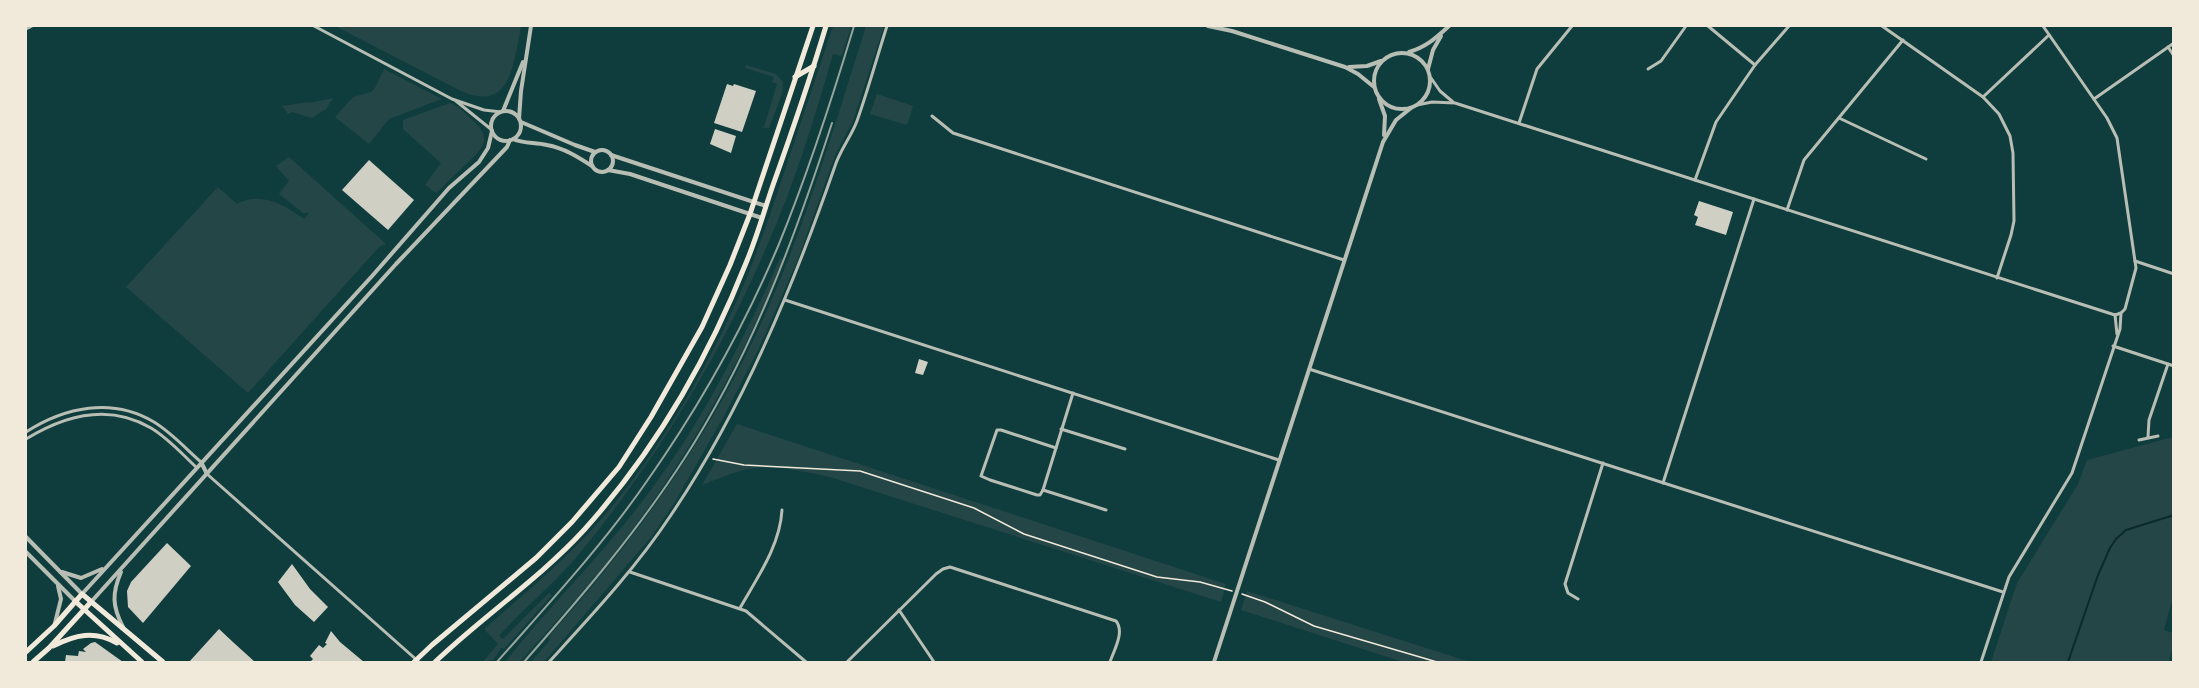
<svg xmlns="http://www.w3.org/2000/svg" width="2199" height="688" viewBox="0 0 2199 688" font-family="Figtree,sans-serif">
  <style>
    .green { fill: #244646 }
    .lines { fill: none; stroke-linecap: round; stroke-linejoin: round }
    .stream { stroke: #0a2a2b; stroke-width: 2 }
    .building { fill: #cfcfc3 }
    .path { stroke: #f1e9da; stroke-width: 1.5 }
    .minor { stroke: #b8beb3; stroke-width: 3 }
    .tertiary { stroke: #b8beb3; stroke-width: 4 }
    .primary { stroke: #f1e9da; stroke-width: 5 }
    .rail { stroke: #97a49c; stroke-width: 2 }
  </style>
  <rect width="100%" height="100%" fill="#0f3d3e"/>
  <g class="green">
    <path d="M335,26H521C514,60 512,114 461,91Z"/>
    <path d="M833,26H851L842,56L833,54C814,120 794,186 766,248C719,358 655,462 579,554C554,584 524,608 499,636L503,639L549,593L552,595L504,649L501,648L493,660L483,662L498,644L484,629C531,588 580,548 618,499C667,437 707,368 739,296C759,250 774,203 790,155C804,112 819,69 833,26Z"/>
    <path d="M866,26H884L853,121L836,153L798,259L759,348L723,418L675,502L652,536L544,662H531L550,640L549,638L551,634C628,547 692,462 745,357C798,252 831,137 866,26Z"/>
    <polygon points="746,65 776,74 783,82 782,94 769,128 764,128 759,125 764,127 777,84 772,82 774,77 745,68"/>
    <polygon points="384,69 442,99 389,119 369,144 335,117 353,97 371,92 375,88"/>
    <polygon points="877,94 913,106 907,125 870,114"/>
    <polygon points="333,98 326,109 312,118 292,112 288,114 282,106 308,102 309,103"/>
    <path d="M450,103C459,106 465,113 472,120C496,140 480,151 463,167C454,176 445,184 436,193L425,185L441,163L403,129V120Z"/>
    <path d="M289,157L386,244L379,247L248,393L126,287L218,187L237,204C261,191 284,205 304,219L309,213H303L279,194L289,181L276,166Z"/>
    <path d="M780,258L783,259C745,355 694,447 632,530C598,576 558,619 520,662H505C547,609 596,561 638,507C697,432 742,344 780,258Z"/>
    <path d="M737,424L1226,584L1221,602L830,477C805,472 780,466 755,468C737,470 718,479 702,485Z"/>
    <polygon points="2173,437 2173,597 2164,630 2173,633 2173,645 2169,662 1991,662 2017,583 2078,484 2087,460"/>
    <polygon points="1247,591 1470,662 1403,662 1241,610"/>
  </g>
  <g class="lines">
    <polyline class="stream" points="2068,662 2098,575 2110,548 2116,539 2126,530 2174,515"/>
  </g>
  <g class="building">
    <polygon points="727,84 733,86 734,84 756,91 742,132 714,123"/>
    <polygon points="715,129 736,136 731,153 710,144"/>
    <polygon points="369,160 414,200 388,230 342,190"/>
    <polygon points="1699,201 1733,212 1726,235 1695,225 1698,217 1694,215"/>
    <polygon points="919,359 928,362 923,375 915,373"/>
    <polygon points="167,543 191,566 143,623 128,607 127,591 131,582"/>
    <polygon points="292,564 310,589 328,607 314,622 295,605 278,582"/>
    <polygon points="219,629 234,643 255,662 189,662"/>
    <polygon points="331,631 340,642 364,662 310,662 313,659 310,656 319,645 323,648 327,644 325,643"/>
    <polygon points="95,642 123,662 65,662 66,655 78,656 79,651 86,652 83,649 91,643"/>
  </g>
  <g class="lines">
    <g class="path">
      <polyline points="713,459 744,465 860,471 974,508 1024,534 1157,577 1200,582 1232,591"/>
      <polyline points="1242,594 1265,602 1314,626 1437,662"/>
    </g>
    <g class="minor">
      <polyline points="314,26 452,99 484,110 501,112"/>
      <polyline points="1708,26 1755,65"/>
      <polyline points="1882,26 1983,97 1999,114 2010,136 2013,153 2014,221 2011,235 1997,278"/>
      <polyline points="2043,26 2107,118 2117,138 2136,268 2125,309 2121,313 2115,315"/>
      <polyline points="26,29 32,26"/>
      <polyline points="2168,47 2174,56"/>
      <polyline points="1648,69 1661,61 1686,26"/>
      <polyline points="1431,78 1440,91 1453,102"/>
      <polyline points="1983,97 2049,35"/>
      <polyline points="2094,99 2174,43"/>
      <polyline points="456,101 492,130"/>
      <polyline points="1417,105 1432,102 1455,103 2115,315"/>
      <polyline points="932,116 953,133 1344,260"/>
      <polyline points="1839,118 1926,159"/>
      <polyline points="1519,123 1537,69 1572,26"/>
      <polyline points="1695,180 1716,122 1755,65 1789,26"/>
      <polyline points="1787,210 1804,160 1903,40"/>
      <polyline points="2135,261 2174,274"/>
      <polyline points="785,300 1279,460"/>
      <polyline points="2115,315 2117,334"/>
      <polyline points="2113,346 2174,366"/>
      <polyline points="1309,369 2003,592"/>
      <polyline points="1061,429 1125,449"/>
      <path d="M26,432C65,407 112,397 154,422C172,433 186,449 201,462"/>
      <polyline points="2148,437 2149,420 2168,364"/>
      <path d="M26,439C65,415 109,403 151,428C168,438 182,454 196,467"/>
      <polyline points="2139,440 2158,436"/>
      <polyline points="207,474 419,662"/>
      <polyline points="1663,483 1754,199"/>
      <polyline points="1043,490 1040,495 1037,495 990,480 981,476 997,430 1001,430 1056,448"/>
      <polyline points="1043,490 1073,393"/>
      <polyline points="1043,490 1106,510"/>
      <polyline points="630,572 746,611 806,662"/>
      <polyline points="1578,599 1568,593 1565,584 1603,463"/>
      <path d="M740,608C757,578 780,546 782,510"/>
      <polyline points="899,610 934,662"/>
      <path d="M549,662C592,615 636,568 671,515C743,408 793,287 835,166C840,150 851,137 857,121C868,90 877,57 887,26"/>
      <path d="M847,662L936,574L943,569L950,567L1116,621C1125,632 1114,650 1110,662"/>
      <polyline points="1981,662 2009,577 2072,473 2120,329 2121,313"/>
    </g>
    <g class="tertiary">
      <polyline points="1208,26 1232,31 1345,67 1358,74 1374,87"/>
      <path d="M1409,52C1426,47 1436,38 1449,26"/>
      <circle cx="1402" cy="81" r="28"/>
      <polyline points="1349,67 1367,66 1381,61"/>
      <polyline points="1428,69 1433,50 1441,36"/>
      <polyline points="1379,99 1385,116 1384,135"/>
      <polyline points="503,111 523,62"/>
      <circle cx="506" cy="126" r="15"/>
      <polyline points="519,119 521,91 531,26"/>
      <polyline points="521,122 575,145 595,152"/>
      <path d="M513,139C524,144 535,142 547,145C564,148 578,157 592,166"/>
      <circle cx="602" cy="161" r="11"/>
      <polyline points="611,155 766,206"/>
      <polyline points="608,170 630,174 762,218"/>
      <polyline points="201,462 207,474"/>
      <polyline points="26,537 82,594 373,275 449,188 479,162 488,148 492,131"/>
      <polyline points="26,552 75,601"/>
      <polyline points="62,572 81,578 102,569"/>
      <path d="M121,572C112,593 112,606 123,627"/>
      <polyline points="91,602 396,264 507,147 510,140"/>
      <polyline points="55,623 61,599 58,586"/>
      <polyline points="1214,662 1383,142 1396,120 1411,108"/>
    </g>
    <g class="primary">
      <polyline points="795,77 814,66"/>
      <polyline points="75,601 142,662"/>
      <path d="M53,646C75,635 94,630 117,643"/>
      <polyline points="26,652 54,626 82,594 163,662"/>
      <polyline points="33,662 49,648 91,602"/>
      <polyline points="414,662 432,645 536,558 572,522 619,467 651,417 702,327 730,265 750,214 813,26"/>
      <path d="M435,662C483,616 539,579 584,530C654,452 708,359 746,263C757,237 764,211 773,185C792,132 810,79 826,26"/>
    </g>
    <g class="rail">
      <path d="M497,662C548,604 603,545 647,481C699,407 744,327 779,244C808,173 832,99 854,26"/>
      <path d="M524,662C581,597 637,532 684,459C752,354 794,240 832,123"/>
    </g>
  </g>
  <rect width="2199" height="688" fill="none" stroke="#f1e9da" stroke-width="54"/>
</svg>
